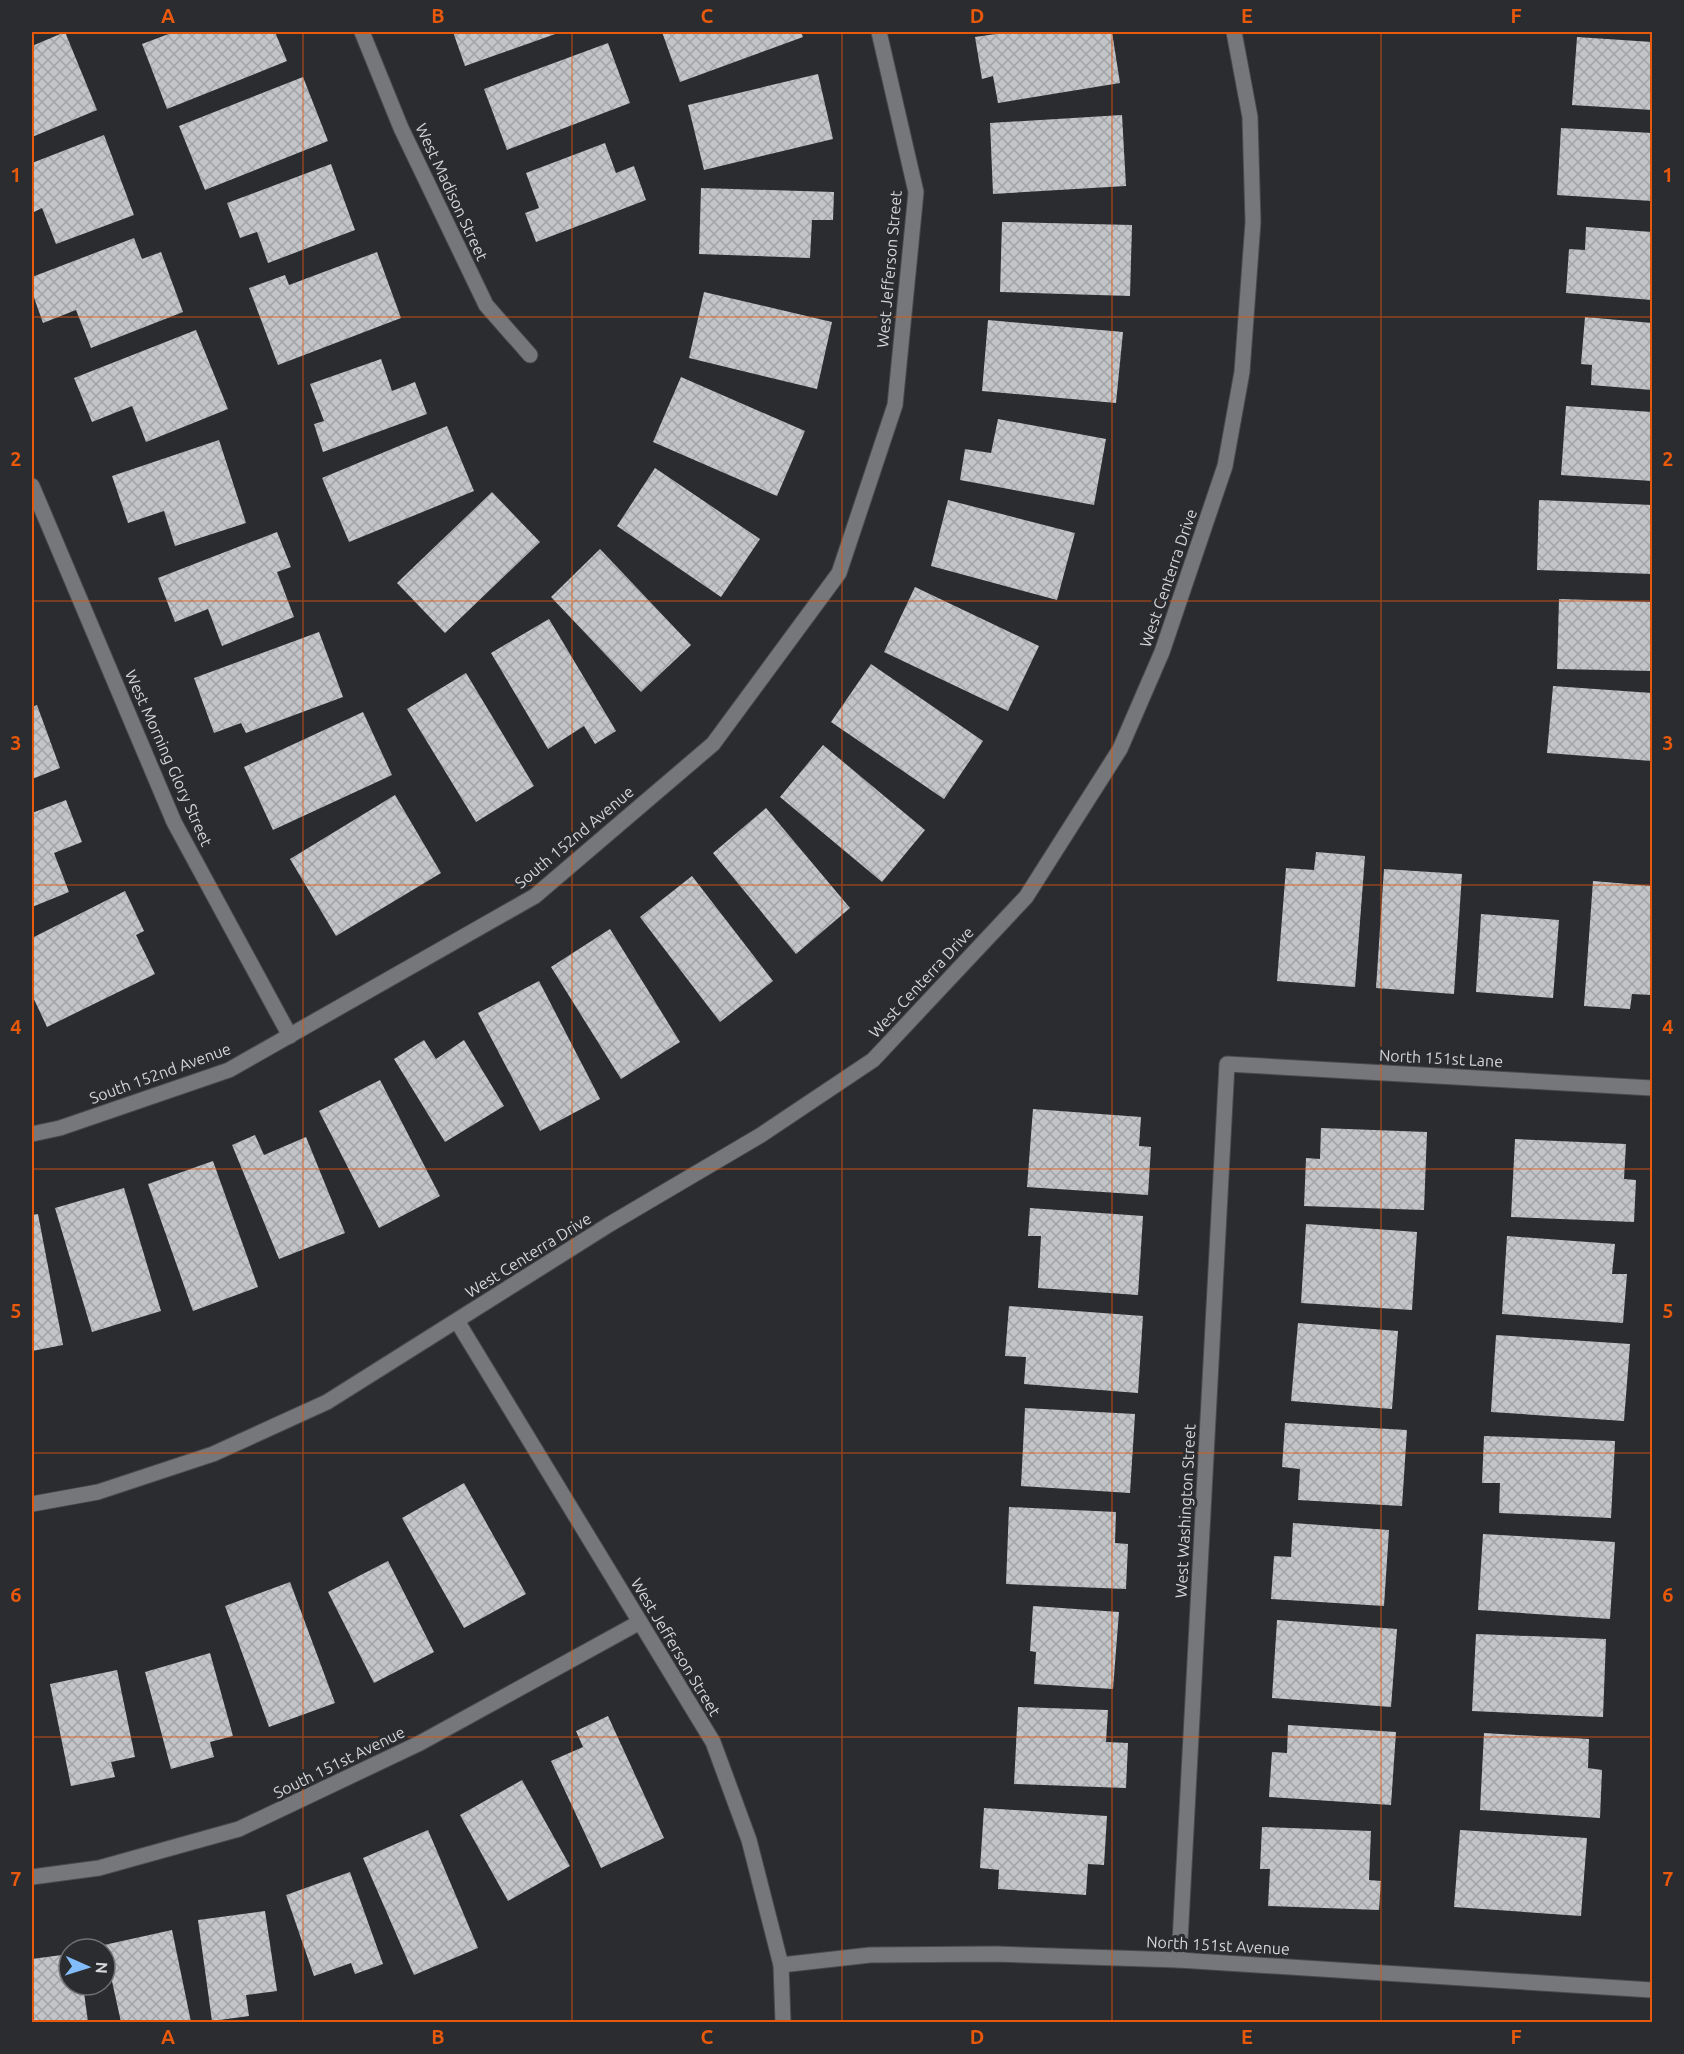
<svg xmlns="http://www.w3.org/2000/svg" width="1684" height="2054" viewBox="0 0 1684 2054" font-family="Ubuntu,sans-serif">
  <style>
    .building { fill: url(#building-cross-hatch) }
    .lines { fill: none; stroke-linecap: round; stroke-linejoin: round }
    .minor-casing { stroke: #4a4a4d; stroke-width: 17 }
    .tertiary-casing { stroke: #4a4a4d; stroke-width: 17 }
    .minor { stroke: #76777a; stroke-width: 15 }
    .tertiary { stroke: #76777a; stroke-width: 15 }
    .grid { fill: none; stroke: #e8590c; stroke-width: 1.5; stroke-opacity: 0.55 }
    .labels { text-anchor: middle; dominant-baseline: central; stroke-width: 6; stroke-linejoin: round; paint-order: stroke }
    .street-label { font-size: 16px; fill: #d5d5d7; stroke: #2b2c2f }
    .neatline { fill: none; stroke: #e8590c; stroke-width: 2 }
    .grid-label { font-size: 20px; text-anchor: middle; font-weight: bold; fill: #e8590c }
  </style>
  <defs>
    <pattern id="building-cross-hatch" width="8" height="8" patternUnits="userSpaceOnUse" patternTransform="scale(1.5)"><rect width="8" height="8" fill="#c3c4c7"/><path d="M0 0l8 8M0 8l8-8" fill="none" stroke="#a2a3a5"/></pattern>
  </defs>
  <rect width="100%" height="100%" fill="#2b2c2f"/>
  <g class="building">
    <polygon points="65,32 97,110 32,137 32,46"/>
    <polygon points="174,32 275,32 287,61 167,109 142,44"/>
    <polygon points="453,32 561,32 465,66"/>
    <polygon points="662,32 801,32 803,37 680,82"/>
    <polygon points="1010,32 1112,32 1120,83 998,103 993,76 982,79 975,37"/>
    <polygon points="1577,37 1652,42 1652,110 1572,105"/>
    <polygon points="608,43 630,103 507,150 484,89"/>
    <polygon points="818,74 833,139 704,170 688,105"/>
    <polygon points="303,77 328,141 205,190 179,126"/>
    <polygon points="1122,115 1126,186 993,194 990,123"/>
    <polygon points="1561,128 1652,133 1652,201 1557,195"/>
    <polygon points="104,135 134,215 56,244 42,208 32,213 32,163"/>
    <polygon points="605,143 616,173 634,166 646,200 536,242 525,213 539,208 526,173"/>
    <polygon points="331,164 355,230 268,263 257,232 240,238 227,203"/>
    <polygon points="701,188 834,192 833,220 812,220 810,258 699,254"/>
    <polygon points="1002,222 1132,225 1130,296 1000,292"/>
    <polygon points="1586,227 1652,232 1652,300 1566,293 1569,249 1585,250"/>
    <polygon points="134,238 142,259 161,252 183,312 91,348 76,310 43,323 32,292 32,277"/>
    <polygon points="377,252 401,318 278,365 249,288 285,275 289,285"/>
    <polygon points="704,292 832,322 817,389 689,358"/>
    <polygon points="1585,317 1652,323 1652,390 1591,385 1592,365 1581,364"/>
    <polygon points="988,320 1123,332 1116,403 982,391"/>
    <polygon points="196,330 228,409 146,442 132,406 92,422 74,378"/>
    <polygon points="381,359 392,391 415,382 427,414 323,452 314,424 324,421 310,384"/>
    <polygon points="681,377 805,431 777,496 653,442"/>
    <polygon points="1566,406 1652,412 1652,481 1561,475"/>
    <polygon points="998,419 1106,439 1094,505 960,480 965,449 991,453"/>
    <polygon points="447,426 474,491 349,542 322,478"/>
    <polygon points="219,440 246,523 175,546 164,511 128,523 112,476"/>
    <polygon points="655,468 760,539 721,597 617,526"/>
    <polygon points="492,492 540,542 445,633 397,583"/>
    <polygon points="948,500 1075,533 1057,600 931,566"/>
    <polygon points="1539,500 1652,505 1652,574 1537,570"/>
    <polygon points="277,532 291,567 277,572 294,617 222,646 208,609 175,622 158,578"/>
    <polygon points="600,549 691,645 641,692 551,597"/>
    <polygon points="915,587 1039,646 1008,711 884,652"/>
    <polygon points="1559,599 1652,602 1652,671 1557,669"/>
    <polygon points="549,619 616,731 595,744 584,726 548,749 491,653"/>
    <polygon points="319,632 343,697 246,733 241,723 214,733 194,678"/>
    <polygon points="871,664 983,741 944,799 831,722"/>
    <polygon points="466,673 534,786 476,822 407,709"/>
    <polygon points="1553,686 1652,693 1652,761 1547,753"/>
    <polygon points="37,705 60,768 32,779 32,707"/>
    <polygon points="363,712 392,775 273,830 244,767"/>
    <polygon points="823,745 925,830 882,882 780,797"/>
    <polygon points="395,795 441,873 336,936 290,859"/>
    <polygon points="66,800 82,842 54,853 69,892 32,907 32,813"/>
    <polygon points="766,808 850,908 796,954 713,853"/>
    <polygon points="1316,852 1365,856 1355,987 1277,981 1286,868 1314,870"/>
    <polygon points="1384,869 1462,874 1454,994 1376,988"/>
    <polygon points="692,876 773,981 720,1022 640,917"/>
    <polygon points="1593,881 1652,886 1652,995 1632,994 1630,1009 1584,1006"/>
    <polygon points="125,891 144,931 136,935 155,974 47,1027 32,995 32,938"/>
    <polygon points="1481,914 1559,920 1553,998 1476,992"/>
    <polygon points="610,929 680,1042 621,1079 551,967"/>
    <polygon points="539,981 600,1099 540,1131 478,1013"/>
    <polygon points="424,1040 436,1059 464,1040 504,1106 445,1142 394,1059"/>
    <polygon points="380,1080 440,1196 379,1228 319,1111"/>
    <polygon points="1033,1109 1141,1117 1139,1146 1151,1147 1148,1195 1027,1187"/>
    <polygon points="1321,1128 1427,1132 1424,1210 1304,1206 1306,1158 1320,1159"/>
    <polygon points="255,1135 264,1155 306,1137 345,1233 279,1259 232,1145"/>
    <polygon points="1515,1139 1626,1144 1624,1179 1636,1180 1634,1222 1511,1217"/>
    <polygon points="213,1161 258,1287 193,1311 148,1184"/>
    <polygon points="124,1188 161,1311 92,1332 55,1208"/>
    <polygon points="1030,1208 1143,1216 1138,1295 1038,1288 1041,1236 1028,1236"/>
    <polygon points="38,1214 63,1345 32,1351 32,1215"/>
    <polygon points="1306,1224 1417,1232 1412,1310 1301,1303"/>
    <polygon points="1507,1236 1615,1244 1612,1274 1627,1274 1623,1323 1502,1314"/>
    <polygon points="1009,1306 1143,1316 1138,1393 1024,1384 1026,1357 1005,1356"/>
    <polygon points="1298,1323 1398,1331 1392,1409 1291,1401"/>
    <polygon points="1496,1335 1630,1344 1624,1421 1491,1412"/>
    <polygon points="1025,1408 1135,1414 1130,1493 1021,1486"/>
    <polygon points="1285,1423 1407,1430 1402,1506 1298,1500 1300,1469 1282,1467"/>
    <polygon points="1484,1436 1615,1441 1611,1518 1499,1513 1500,1483 1482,1483"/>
    <polygon points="464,1483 526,1594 464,1628 402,1518"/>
    <polygon points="1009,1507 1116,1512 1115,1543 1128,1544 1126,1589 1006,1584"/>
    <polygon points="1293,1523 1389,1530 1384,1606 1271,1599 1274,1556 1291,1557"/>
    <polygon points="1483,1534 1615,1542 1610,1619 1478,1610"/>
    <polygon points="388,1561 434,1652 374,1683 328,1592"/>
    <polygon points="290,1582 335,1703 269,1727 225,1606"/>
    <polygon points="1033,1606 1119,1612 1113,1689 1034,1684 1036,1652 1030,1651"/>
    <polygon points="1277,1620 1397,1629 1391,1707 1272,1698"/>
    <polygon points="1476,1634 1606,1639 1603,1717 1472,1711"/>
    <polygon points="210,1653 233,1736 210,1742 214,1757 171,1769 145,1672"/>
    <polygon points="117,1670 135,1757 111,1762 115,1777 71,1786 50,1684"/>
    <polygon points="1018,1707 1108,1710 1106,1742 1128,1743 1126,1788 1014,1784"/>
    <polygon points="608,1716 664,1838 601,1868 551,1761 583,1747 576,1731"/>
    <polygon points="1288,1725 1396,1732 1391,1805 1269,1797 1272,1752 1287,1753"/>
    <polygon points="1484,1733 1589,1739 1588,1768 1602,1770 1600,1818 1480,1810"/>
    <polygon points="522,1780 570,1866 508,1901 460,1815"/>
    <polygon points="984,1808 1107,1816 1104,1865 1088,1864 1086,1895 998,1889 999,1870 980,1868"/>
    <polygon points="1262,1827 1371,1831 1369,1880 1381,1881 1379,1910 1268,1906 1270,1869 1260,1869"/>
    <polygon points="428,1830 478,1948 414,1975 363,1858"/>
    <polygon points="1460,1830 1587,1838 1581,1916 1454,1907"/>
    <polygon points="350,1872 383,1964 355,1974 351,1963 314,1976 286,1895"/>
    <polygon points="265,1911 277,1991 246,1995 249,2016 212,2021 198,1920"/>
    <polygon points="172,1930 191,2022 121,2022 104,1945"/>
    <polygon points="69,1954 69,1985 83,1985 88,2022 32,2022 32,1959"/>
  </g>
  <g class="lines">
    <defs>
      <g id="minor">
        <polyline points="362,32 401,128 486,305 530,355"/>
        <polyline points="32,486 174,822 290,1036"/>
        <polyline points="32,1134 60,1128 229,1070 535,896 713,744 839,573 895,405 916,192 879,32"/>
        <polyline points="457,1321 713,1742 749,1840 781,1965 783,2022"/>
        <polyline points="32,1877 99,1868 239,1829 420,1743 640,1622"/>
        <polyline points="1179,1960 1227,1064 1652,1088"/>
        <polyline points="781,1965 870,1955 996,1954 1179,1960 1652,1990"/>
      </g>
      <polyline id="tertiary" points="32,1504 98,1492 213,1454 327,1402 610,1224 761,1135 873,1060 1026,897 1120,749 1162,652 1225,466 1242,372 1253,222 1250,117 1234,32"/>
    </defs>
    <use href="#minor" class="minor-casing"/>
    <use href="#tertiary" class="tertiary-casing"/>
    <use href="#minor" class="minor"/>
    <use href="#tertiary" class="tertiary"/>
  </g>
  <path class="grid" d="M303,32V2022M572,32V2022M842,32V2022M1112,32V2022M1381,32V2022M32,317H1652M32,601H1652M32,885H1652M32,1169H1652M32,1453H1652M32,1737H1652"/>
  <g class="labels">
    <g class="street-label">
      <text transform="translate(452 192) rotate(65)">West Madison Street</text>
      <text transform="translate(889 269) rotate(-85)">West Jefferson Street</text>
      <text transform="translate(1168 578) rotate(-71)">West Centerra Drive</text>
      <text transform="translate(169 758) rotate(66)">West Morning Glory Street</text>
      <text transform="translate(574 837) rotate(-40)">South 152nd Avenue</text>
      <text transform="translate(921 982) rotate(-47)">West Centerra Drive</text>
      <text transform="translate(1441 1058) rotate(3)">North 151st Lane</text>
      <text transform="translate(160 1073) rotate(-20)">South 152nd Avenue</text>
      <text transform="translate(528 1255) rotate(-32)">West Centerra Drive</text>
      <text transform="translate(1185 1511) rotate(-87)">West Washington Street</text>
      <text transform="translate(676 1647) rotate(59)">West Jefferson Street</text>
      <text transform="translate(339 1762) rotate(-26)">South 151st Avenue</text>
      <text transform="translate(1218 1945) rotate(3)">North 151st Avenue</text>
    </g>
  </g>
  <rect width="1684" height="2054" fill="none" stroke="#2b2c2f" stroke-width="66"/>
  <g transform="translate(87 1967) rotate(93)"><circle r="28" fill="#2b2c2f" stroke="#6f7072" stroke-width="1.5"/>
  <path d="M0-4.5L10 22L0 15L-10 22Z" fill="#83bcfb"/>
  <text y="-9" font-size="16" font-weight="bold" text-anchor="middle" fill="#d5d5d7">N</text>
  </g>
  <rect x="33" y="33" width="1618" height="1988" class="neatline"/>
  <g class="grid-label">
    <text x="168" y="23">A</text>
    <text x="438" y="23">B</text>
    <text x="707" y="23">C</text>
    <text x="977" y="23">D</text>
    <text x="1247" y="23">E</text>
    <text x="1516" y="23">F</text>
    <text x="16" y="182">1</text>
    <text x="1668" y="182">1</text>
    <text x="16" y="466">2</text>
    <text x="1668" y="466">2</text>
    <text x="16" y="750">3</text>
    <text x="1668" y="750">3</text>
    <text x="16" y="1034">4</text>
    <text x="1668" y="1034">4</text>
    <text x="16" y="1318">5</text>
    <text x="1668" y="1318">5</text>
    <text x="16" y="1602">6</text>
    <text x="1668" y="1602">6</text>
    <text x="16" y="1886">7</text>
    <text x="1668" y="1886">7</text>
    <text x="168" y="2044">A</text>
    <text x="438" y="2044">B</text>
    <text x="707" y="2044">C</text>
    <text x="977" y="2044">D</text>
    <text x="1247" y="2044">E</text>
    <text x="1516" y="2044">F</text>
  </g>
</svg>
